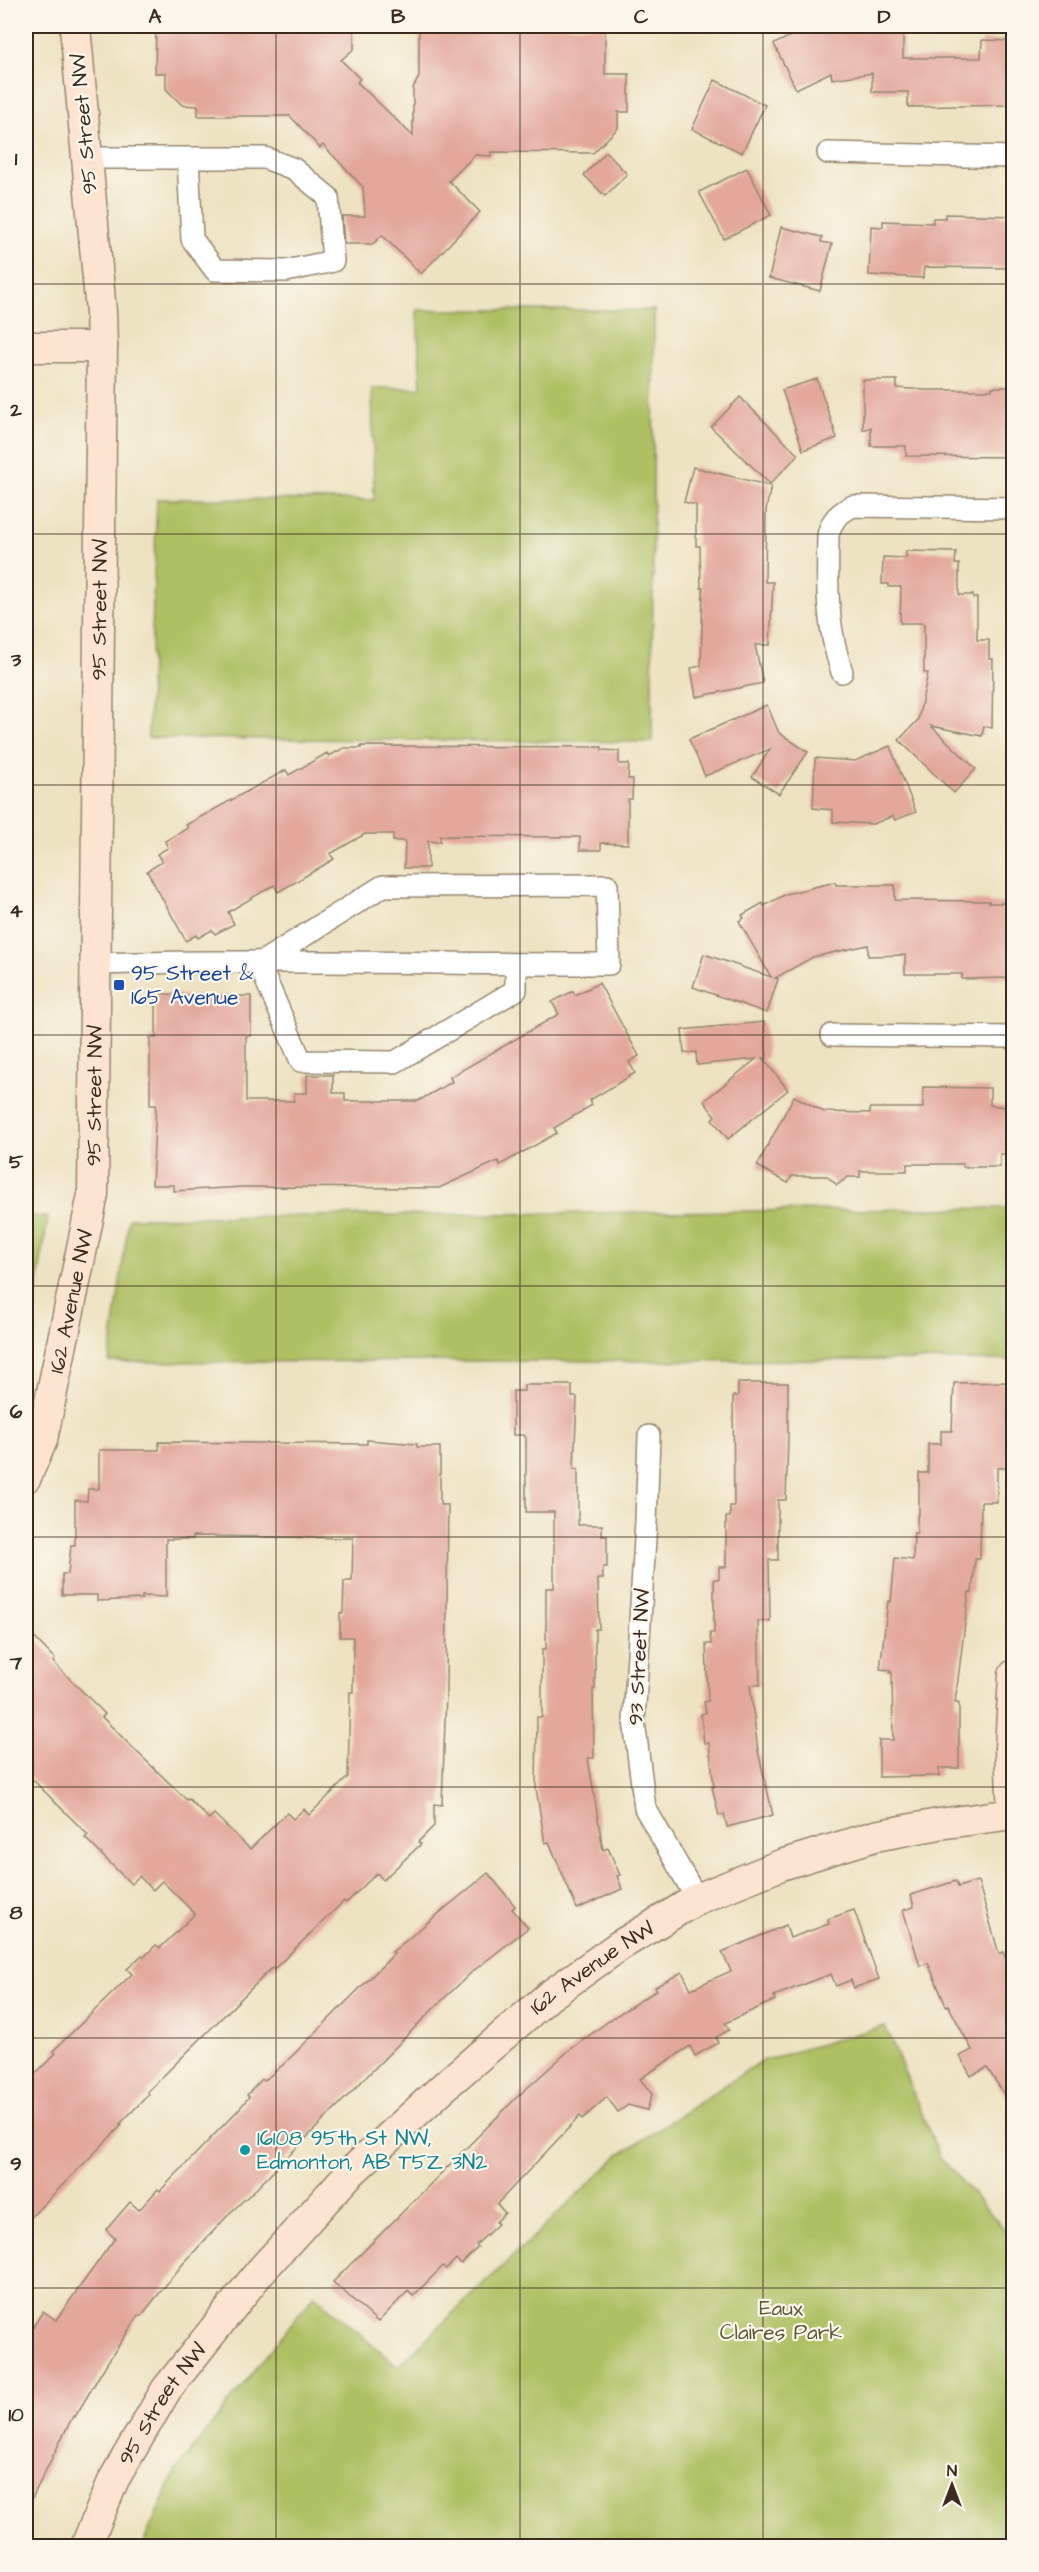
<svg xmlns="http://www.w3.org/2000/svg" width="1039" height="2572" viewBox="0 0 1039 2572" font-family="'Architects Daughter',sans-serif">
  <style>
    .green { fill: #afc064; stroke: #757541; stroke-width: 1.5 }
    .building { fill: #e3a79c }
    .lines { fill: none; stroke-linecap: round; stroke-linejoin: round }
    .street-casing { stroke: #948670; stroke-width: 24 }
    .secondary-casing { stroke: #948670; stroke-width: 33 }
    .street { stroke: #fff; stroke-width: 21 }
    .secondary { stroke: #fde4d1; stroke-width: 30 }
    .grid { fill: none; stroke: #3b2a1e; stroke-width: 1.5; stroke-opacity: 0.55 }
    .transit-dot { fill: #1a4fb4; stroke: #fbf7ec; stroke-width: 2 }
    .culture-dot { fill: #0f9aa8; stroke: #fbf7ec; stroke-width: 2 }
    .labels { text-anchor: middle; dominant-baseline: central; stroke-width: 4.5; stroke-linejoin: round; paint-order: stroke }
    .street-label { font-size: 21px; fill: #3b2a1e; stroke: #fbf7ec }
    .transit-label { font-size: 21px; fill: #164399; stroke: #fbf7ec; text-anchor: start }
    .culture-label { font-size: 21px; fill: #0d838f; stroke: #fbf7ec; text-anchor: start }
    .park-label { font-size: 21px; fill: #5e5733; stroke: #fbf7ec }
    .neatline { fill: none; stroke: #3b2a1e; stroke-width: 2 }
    .grid-label { font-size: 20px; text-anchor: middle; font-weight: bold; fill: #3b2a1e }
  </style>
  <rect width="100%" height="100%" fill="#fbf7ec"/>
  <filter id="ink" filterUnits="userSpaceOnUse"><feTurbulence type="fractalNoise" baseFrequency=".0167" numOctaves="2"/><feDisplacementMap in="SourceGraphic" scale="12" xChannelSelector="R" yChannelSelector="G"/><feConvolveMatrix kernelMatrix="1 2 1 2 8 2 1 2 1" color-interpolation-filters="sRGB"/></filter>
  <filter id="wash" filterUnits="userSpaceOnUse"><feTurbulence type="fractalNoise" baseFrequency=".008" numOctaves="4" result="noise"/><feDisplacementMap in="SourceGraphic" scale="24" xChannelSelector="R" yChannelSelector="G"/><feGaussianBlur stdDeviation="1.35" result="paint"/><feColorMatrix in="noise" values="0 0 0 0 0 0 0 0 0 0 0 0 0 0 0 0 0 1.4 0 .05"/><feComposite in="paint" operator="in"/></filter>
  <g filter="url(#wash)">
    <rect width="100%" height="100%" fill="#ede2c1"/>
    <g class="green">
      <polygon points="417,310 654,310 652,742 148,738 157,499 374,500 372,388 421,388"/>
      <polygon points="1013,1208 1013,1360 109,1362 129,1218"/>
      <polygon points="26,1216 48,1217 26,1359"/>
      <polygon points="885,2026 940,2157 1013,2239 1013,2546 142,2546 176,2470 314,2295 398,2366 619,2155 762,2061"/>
    </g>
    <g id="blocks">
      <g class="building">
        <polygon points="156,26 354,26 354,49 341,60 360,79 357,82 413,136 413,88 419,77 419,26 605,26 605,74 629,74 629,112 618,112 618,128 593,153 491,152 491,156 475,155 449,181 480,212 421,274 382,235 373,244 344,244 342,216 365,216 363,187 323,145 320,148 290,116 198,116 198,106 182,105 166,89 166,73 155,73"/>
        <polygon points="811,26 903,26 903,58 981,58 982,40 1013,41 1011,105 908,107 908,92 872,92 872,73 832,79 831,72 796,89 774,44"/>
        <polygon points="715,80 765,105 742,153 692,129"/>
        <polygon points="606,152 627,174 605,196 584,175"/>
        <polygon points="747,168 771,215 724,239 699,192"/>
        <polygon points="945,214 1014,216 1014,268 924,267 923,278 869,275 871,226 883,227 883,221 933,223 933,218 945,218"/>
        <polygon points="781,227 822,237 821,242 832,244 820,291 769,278"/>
        <polygon points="817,379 837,438 803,450 782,390"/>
        <polygon points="863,380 897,380 897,388 925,390 992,390 992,387 1014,387 1014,457 906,456 906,446 871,446 871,427 863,430"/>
        <polygon points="740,397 798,455 770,484 711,427"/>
        <polygon points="693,467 771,486 766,510 765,582 773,582 770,645 755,645 763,683 696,697 691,668 701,666 703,588 701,588 700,546 696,546 696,505 684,502"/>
        <polygon points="906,551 956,552 955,564 959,564 959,595 973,595 973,598 977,598 977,640 989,640 989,659 993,659 992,728 984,726 982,736 931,726 976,769 954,793 899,740 918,720 928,673 924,673 924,623 900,623 901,587 889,587 889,584 882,584 883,557 906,558"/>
        <polygon points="767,705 779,733 808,752 779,794 752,777 770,749 705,776 689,739"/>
        <polygon points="361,746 602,747 602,750 619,751 619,764 629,764 628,779 633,779 632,799 628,799 628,844 601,843 601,850 580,850 580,837 440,836 440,842 428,841 428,868 404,868 405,841 393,841 393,834 365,834 330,854 334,859 297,881 278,892 274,885 228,912 234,924 215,934 212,930 198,938 196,935 186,941 147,871 162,862 157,854 168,848 165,841 188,828 186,825 286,770 289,775 327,753 329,756 344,748 361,748"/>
        <polygon points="890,746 916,812 895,820 893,816 873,824 833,822 833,810 813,808 815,758 855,761"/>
        <polygon points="835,882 836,885 895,885 895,900 989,901 989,903 1014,903 1014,978 962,979 962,974 905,974 905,955 868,956 868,945 813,957 775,978 778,979 767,1013 693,987 704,954 771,977 739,921 744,918 742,915 763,903 764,906 786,894"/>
        <polygon points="599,983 639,1056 629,1062 635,1073 590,1100 592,1105 554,1128 557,1133 500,1165 498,1161 439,1188 242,1187 174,1191 174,1185 152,1185 156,1105 150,1105 150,1038 156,1038 156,993 190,996 251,996 251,1036 246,1036 246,1101 294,1101 294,1093 307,1093 307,1075 333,1075 333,1093 345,1093 345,1101 418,1101 452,1082 450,1077 559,1014 552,1002 573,991 575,995"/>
        <polygon points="764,1022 767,1058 763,1058 788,1090 728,1139 712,1119 715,1116 704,1101 756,1059 697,1065 696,1052 684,1053 682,1030"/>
        <polygon points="923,1087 990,1088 990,1105 1014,1108 1014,1154 1000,1154 1000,1167 963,1167 963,1164 907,1164 907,1171 860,1171 860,1177 848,1177 837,1185 827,1176 792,1176 788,1183 757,1166 794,1096 824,1112 870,1113 870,1108 923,1108"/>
        <polygon points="1014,1382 1014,1409 1008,1409 1008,1468 997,1468 997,1502 981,1502 980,1559 975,1559 972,1593 969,1592 955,1703 959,1703 959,1768 939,1768 939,1776 879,1777 879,1740 893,1740 892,1673 890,1673 891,1670 880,1669 888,1601 891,1602 895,1558 913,1560 914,1533 917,1533 917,1515 919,1515 919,1473 928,1473 928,1444 941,1444 941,1431 952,1431 954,1383"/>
        <polygon points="738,1383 788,1383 788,1438 786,1500 778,1500 778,1560 769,1560 770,1621 758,1621 760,1685 750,1685 758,1751 773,1815 727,1827 724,1814 719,1816 712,1787 714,1787 709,1743 704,1743 701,1714 706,1713 704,1702 708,1701 706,1644 711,1644 710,1633 714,1633 714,1579 719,1579 719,1567 726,1567 726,1517 730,1517 730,1506 734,1506 733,1396 738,1396"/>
        <polygon points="524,1385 572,1385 572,1397 577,1397 574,1469 578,1469 578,1525 602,1525 602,1536 607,1536 607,1567 603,1567 603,1579 598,1579 599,1629 595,1629 595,1689 593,1689 594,1758 588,1758 603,1850 608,1848 620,1875 617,1876 622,1889 577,1909 549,1842 545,1843 536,1788 537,1717 542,1717 542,1649 546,1649 546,1588 554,1588 554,1512 526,1512 526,1438 524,1435 513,1435 513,1391 524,1391"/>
        <polygon points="367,1440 417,1444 417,1447 440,1447 440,1505 448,1505 446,1693 442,1805 434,1804 434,1826 418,1842 421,1844 383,1880 377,1873 346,1903 344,1901 274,1969 272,1968 147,2092 149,2094 120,2124 122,2125 26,2222 26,2083 56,2053 53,2051 132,1974 127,1969 142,1955 144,1957 156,1945 160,1948 195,1914 162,1881 153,1890 139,1876 131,1884 85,1838 88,1835 26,1773 26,1629 55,1659 53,1662 105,1714 102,1717 137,1752 187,1800 189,1799 209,1819 214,1814 250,1849 287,1813 293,1819 304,1809 309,1815 348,1777 350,1692 353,1692 353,1637 340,1637 340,1613 343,1613 344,1581 352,1581 353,1538 193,1536 193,1539 166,1539 166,1597 142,1596 142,1599 97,1601 97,1595 62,1595 62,1574 68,1574 71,1545 75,1545 75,1500 87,1501 88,1489 99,1489 99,1450 159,1450 159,1442 367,1444"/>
        <polygon points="488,1873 515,1906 512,1909 528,1928 472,1972 433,2009 257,2188 231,2212 182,2265 141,2316 139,2315 107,2363 75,2417 73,2416 26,2510 26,2338 43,2311 56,2320 115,2238 106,2230 130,2202 139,2210 158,2189 160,2191 239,2109 249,2097 247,2095 262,2079 264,2081 285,2063 394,1954 392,1952"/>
        <polygon points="956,1881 958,1887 978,1881 999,1954 1003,1952 1014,1978 1014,2109 987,2068 971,2076 960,2056 972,2050 948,2005 946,2006 928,1963 920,1966 903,1910 914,1907 911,1895"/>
        <polygon points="854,1910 879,1979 854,1988 851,1980 836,1986 831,1974 774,1996 775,2000 725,2023 729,2030 716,2037 718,2043 695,2056 690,2046 640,2079 652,2094 647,2110 628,2105 618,2112 607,2097 582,2119 580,2116 497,2204 505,2213 496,2222 498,2224 476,2245 478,2247 461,2264 456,2259 446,2269 443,2266 413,2296 408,2291 378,2322 333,2282 515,2099 567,2052 614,2017 657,1990 655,1987 682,1972 691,1989 731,1971 722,1952 786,1925 790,1938 829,1924 828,1919"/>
      </g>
    </g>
  </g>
  <g filter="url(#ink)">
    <use href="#blocks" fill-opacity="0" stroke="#948670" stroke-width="1.5"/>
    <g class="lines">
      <defs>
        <g id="street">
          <polyline points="828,153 1014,157"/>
          <polyline points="87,158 265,158 294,169 328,197 333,261 286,271 215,270 192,239 188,158"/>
          <path d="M842,672C826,625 827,584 828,535C832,519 839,513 853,506L1014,508"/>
          <path d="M96,964C267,959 438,964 609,964L607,885L383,886L259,964L301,1061L395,1062L516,990V964"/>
          <polyline points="832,1035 1014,1037"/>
          <polyline points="649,1436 646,1522 634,1721 645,1808 697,1899"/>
        </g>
        <g id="secondary">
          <polyline points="26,347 102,347"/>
          <path id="s1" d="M26,1477L42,1440L93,1195L102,347L101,312L75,26"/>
          <path id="s2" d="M86,2546L114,2479L166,2390L259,2273L349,2174L447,2084L549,1996L619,1946L697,1899L781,1865L875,1836L939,1824L1013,1814L1010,1749L1014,1675"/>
        </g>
      </defs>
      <use href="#street" class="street-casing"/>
      <use href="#secondary" class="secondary-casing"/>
      <use href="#street" class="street"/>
      <use href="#secondary" class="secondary"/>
    </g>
  </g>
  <path class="grid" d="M276,26V2546M520,26V2546M763,26V2546M26,284H1014M26,534H1014M26,785H1014M26,1035H1014M26,1286H1014M26,1537H1014M26,1787H1014M26,2038H1014M26,2288H1014"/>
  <rect class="transit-dot" x="113" y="979" width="12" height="12" rx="3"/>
  <circle class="culture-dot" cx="245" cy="2150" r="6"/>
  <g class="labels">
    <g class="street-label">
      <text transform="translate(84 124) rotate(-95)">95 Street NW</text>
      <text stroke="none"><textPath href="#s1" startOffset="876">95 Street NW</textPath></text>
      <text stroke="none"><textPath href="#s1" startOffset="390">95 Street NW</textPath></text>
      <text stroke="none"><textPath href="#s1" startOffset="182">162 Avenue NW</textPath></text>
      <text transform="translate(639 1657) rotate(-87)">93 Street NW</text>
      <text stroke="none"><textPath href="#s2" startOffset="778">162 Avenue NW</textPath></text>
      <text stroke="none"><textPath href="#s2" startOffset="162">95 Street NW</textPath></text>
    </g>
    <g class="transit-label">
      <text x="131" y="973">95 Street &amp;<tspan x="131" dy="24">165 Avenue</tspan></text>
    </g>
    <g class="culture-label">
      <text x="257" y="2138">16108 95th St NW,<tspan x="257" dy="24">Edmonton, AB T5Z 3N2</tspan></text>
    </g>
    <g class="park-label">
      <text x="781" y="2308">Eaux<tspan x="781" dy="24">Claires Park</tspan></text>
    </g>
  </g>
  <rect width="1039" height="2572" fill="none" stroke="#fbf7ec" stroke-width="66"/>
  <g transform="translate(952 2485)" stroke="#fbf7ec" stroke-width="4.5" paint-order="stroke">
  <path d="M0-4.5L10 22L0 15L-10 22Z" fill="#3b2a1e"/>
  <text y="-9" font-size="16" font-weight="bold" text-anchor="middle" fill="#3b2a1e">N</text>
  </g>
  <rect x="33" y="33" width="973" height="2506" class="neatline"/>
  <g class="grid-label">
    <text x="155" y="23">A</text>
    <text x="398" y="23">B</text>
    <text x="641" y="23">C</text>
    <text x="884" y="23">D</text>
    <text x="16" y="165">1</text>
    <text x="16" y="416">2</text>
    <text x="16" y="666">3</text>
    <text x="16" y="917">4</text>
    <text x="16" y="1168">5</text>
    <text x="16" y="1418">6</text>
    <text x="16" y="1669">7</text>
    <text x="16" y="1919">8</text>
    <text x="16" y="2170">9</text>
    <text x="16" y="2421">10</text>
  </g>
</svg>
